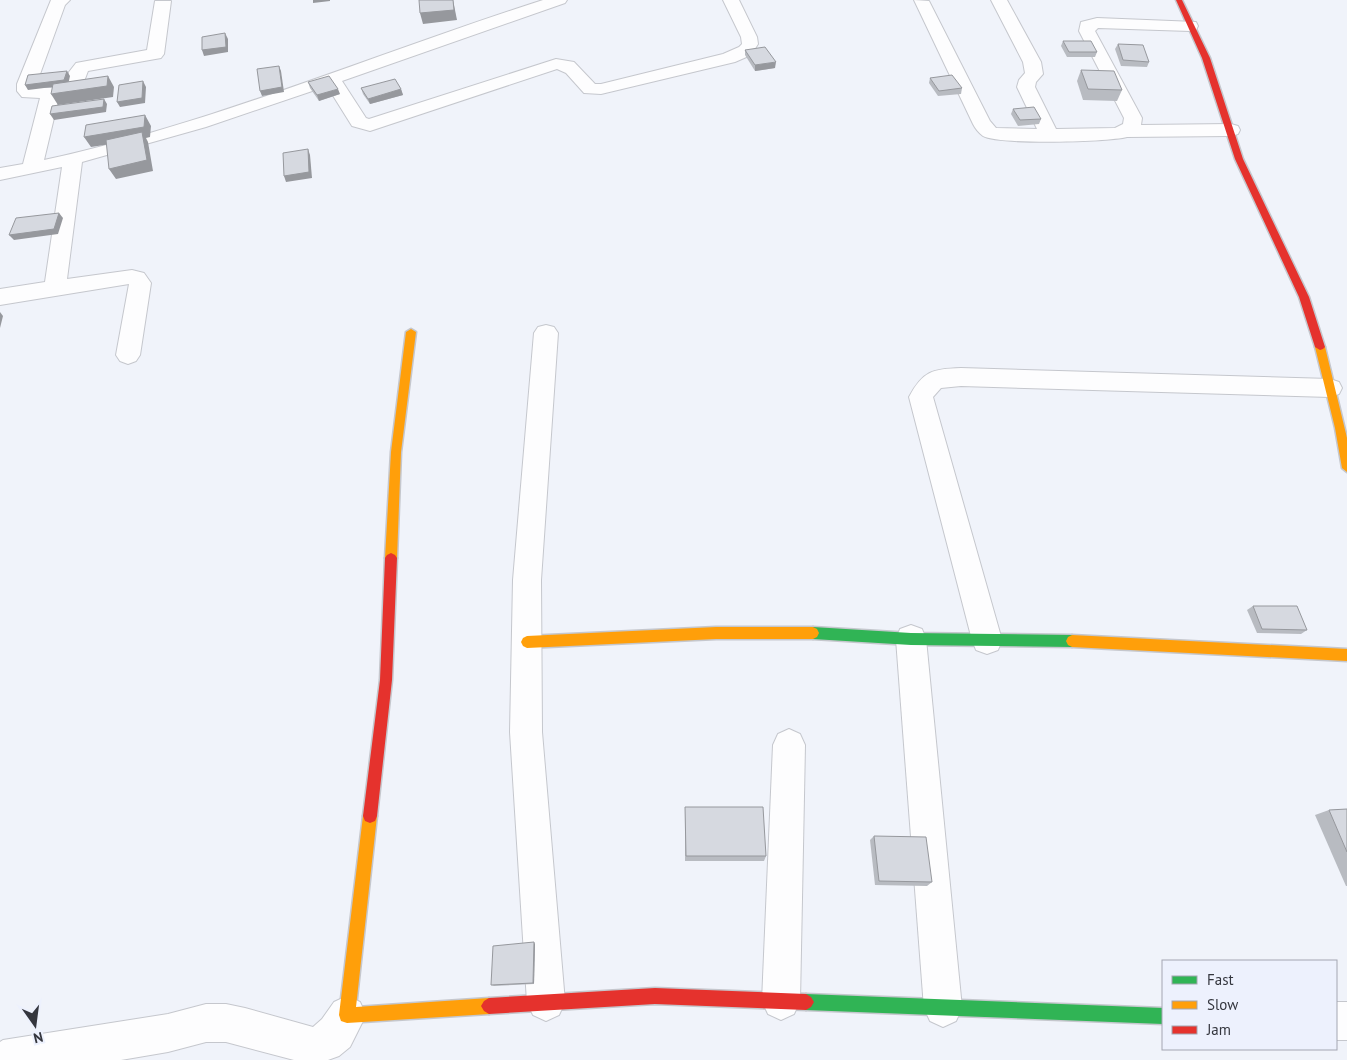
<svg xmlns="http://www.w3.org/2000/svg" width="1347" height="1060" viewBox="0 0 1347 1060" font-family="'PT Sans',sans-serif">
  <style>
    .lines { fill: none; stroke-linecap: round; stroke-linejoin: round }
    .street-casing { stroke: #c5c7cd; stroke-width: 2 }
    .fast-casing { stroke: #c5c7cd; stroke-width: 3 }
    .slow-casing { stroke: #c5c7cd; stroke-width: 3 }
    .jam-casing { stroke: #c5c7cd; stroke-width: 3 }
    .street { fill: #fdfdfe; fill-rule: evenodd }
    .fast { fill: #30b455; fill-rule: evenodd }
    .slow { fill: #ff9f0a; fill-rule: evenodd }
    .jam { fill: #e5322d; fill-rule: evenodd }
    .wall { fill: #b8bbc1 }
    .shaded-wall { fill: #96989d }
    .building { fill: #d6d9e0; stroke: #96989d }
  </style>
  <rect width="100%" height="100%" fill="#f0f3fa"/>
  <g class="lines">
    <defs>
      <g id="street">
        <path d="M51,0H70L65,5L35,88H57L66,85L69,72L76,63L147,50L155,1H171L164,54L161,58L88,71L80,92L58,101L44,160C215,123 377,53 543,0H567L565,3L342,81L366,118L369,119L556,59L574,62L595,84H601L723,54L739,47L742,44L741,37L723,0H739L757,37L758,44L751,55L735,62L601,94L584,93L566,73L557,69L370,131L352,126L327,86L206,127L82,162L67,279L132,270L144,273L151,283L140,355L136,361L128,364L120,361L116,355L129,284L0,305V289L45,282L62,167L0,180V168L23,164L40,98L22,97L17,91V84Z"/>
        <path d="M914,0L929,1L990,121L996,128L1037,129L1017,87L1019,80L1025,73L1023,62L991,0H1007L1041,62L1043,74L1036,82L1035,87L1056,129L1115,128L1123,124L1124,118L1079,31L1081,22L1097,18L1196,22L1198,26L1196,30L1190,31L1098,28L1095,31L1142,118L1141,125L1231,124L1238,126L1240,130L1238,134L1231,136L1127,137C1109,142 998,145 983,136C979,133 975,128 973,124Z"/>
        <polygon points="546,325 554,327 558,333 541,580 542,732 565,1002 559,1015 546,1021 533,1015 527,1002 510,732 513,580 534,333 538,327"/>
        <path d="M961,368L1330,379L1339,382L1342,388L1339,394L1330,397L961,386L941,388L933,397L1002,640L998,650L987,654L976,650L972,640L909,397C923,371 932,369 961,368Z"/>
        <polygon points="911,625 922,629 926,639 962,1008 956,1021 943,1027 930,1021 924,1008 896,639 900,629"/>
        <polygon points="789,729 800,734 805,745 800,1001 794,1014 781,1020 768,1014 762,1001 773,745 778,734"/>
        <polygon points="347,996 360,1002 366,1015 350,1047 339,1056 328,1060 294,1060 226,1042 206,1042 168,1052 121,1060 0,1060 0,1042 3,1040 168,1014 206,1004 226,1004 245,1008 313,1027 322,1019 334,1002"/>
        <rect x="1336" y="1002" width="11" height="38"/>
      </g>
      <g id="fast">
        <polygon points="813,627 911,633 1072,635 1076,637 1078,641 1076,645 1072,647 911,645 813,639 809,637 807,633 809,629"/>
        <polygon points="806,994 1163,1008 1163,1024 806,1010 801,1007 798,1002 801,997"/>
      </g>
      <g id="slow">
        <polygon points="411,329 416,332 401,452 397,558 395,561 391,563 387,561 385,558 391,452 406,332"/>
        <polygon points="1320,344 1325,347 1347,438 1347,472 1342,468 1335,428 1315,347"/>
        <polygon points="716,627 813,627 817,629 819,633 817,637 813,639 716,639 527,648 523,646 521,642 523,638 527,636"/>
        <polygon points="1072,635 1347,649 1347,661 1072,647 1068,645 1066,641 1068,637"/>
        <polygon points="370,809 375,811 377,816 356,1007 489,998 494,1001 497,1006 494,1011 489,1014 347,1023 341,1021 339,1015 363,816 365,811"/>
      </g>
      <g id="jam">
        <polygon points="1176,0 1182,0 1210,58 1243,159 1309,297 1325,347 1323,349 1320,350 1315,347 1299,297 1235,159 1202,58"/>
        <polygon points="391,553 395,555 397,558 392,680 377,816 375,821 370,823 365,821 363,816 380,680 385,558 387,555"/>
        <polygon points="655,988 806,994 811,997 814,1002 811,1007 806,1010 655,1004 489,1014 484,1011 481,1006 484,1001 489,998"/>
      </g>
    </defs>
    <use href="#street" class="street-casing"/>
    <use href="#fast" class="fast-casing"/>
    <use href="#slow" class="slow-casing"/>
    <use href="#jam" class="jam-casing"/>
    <use href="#street" class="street"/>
    <use href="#fast" class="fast"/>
    <use href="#slow" class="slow"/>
    <use href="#jam" class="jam"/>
  </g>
  <g class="wall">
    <polygon points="1063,41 1097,52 1095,57 1067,57 1061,46"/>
    <polygon points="1118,44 1149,62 1147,67 1121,66 1115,49"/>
    <polygon points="745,50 775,68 755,71 745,55"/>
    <polygon points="1081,70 1122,90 1117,101 1083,100 1077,81"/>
    <polygon points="930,78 962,88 961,94 938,96 929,83"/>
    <polygon points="308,82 340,94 319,101 310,88"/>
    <polygon points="361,88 401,89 403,95 370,104 363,94"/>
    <polygon points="1013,109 1041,119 1039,124 1018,126 1011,114"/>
    <polygon points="1253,606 1307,630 1301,634 1257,633 1247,610"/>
    <polygon points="685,807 766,856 764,861 685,861"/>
    <polygon points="1347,809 1347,886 1346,886 1315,815 1329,810"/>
    <polygon points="874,836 932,882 927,886 875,885 870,840"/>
    <polygon points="535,944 534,984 494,986 491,985"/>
  </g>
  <g class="shaded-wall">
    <polygon points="313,0 330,0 330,1 313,3"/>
    <polygon points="453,0 457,20 423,24 420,13"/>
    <polygon points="225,33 228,39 228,52 204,56 202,50"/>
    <polygon points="776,62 775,68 755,71 755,65"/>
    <polygon points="279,66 281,71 284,92 262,96 260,91"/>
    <polygon points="67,71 70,76 68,85 28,90 25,85"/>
    <polygon points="108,76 114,87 113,97 58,105 51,94"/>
    <polygon points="143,81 146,87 145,103 120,107 117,102"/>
    <polygon points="338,89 340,94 319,101 317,95"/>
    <polygon points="401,89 403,95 370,104 368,99"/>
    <polygon points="104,99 107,104 106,112 54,120 50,114"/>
    <polygon points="145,115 151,126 150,137 146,138 148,142 153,171 116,179 109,169 143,139 91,147 84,137"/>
    <polygon points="308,149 310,155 312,178 286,182 284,176"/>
    <polygon points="59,213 63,218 58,234 14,240 9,235"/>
    <polygon points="0,312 3,316 0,328"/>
    <polygon points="534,942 535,944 534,984 533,983"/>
  </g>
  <g class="building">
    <polygon points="419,0 453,0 454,10 420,13"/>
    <polygon points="225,33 226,47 202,50 202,37"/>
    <polygon points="1063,41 1091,41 1097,52 1069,52"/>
    <polygon points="1118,44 1143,45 1149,62 1123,60"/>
    <polygon points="765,47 776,62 755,65 745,50"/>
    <polygon points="279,66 282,87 260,91 257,69"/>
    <polygon points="1081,70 1114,71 1122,90 1088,89"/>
    <polygon points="67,71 64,80 25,85 28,75"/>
    <polygon points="952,75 962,88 939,91 930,78"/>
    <polygon points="108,76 107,86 51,94 53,84"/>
    <polygon points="329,76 338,89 317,95 308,82"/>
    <polygon points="395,79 401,89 368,99 361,88"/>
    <polygon points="143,81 142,98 117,102 119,85"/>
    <polygon points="104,99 103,107 50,114 52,106"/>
    <polygon points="1034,107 1041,119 1020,120 1013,109"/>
    <polygon points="145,115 144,127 84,137 86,125"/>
    <polygon points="142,132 147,160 109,169 106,140"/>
    <polygon points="308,149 309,172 284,176 283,153"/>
    <polygon points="59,213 54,229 9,235 16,218"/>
    <polygon points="1253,606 1297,606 1307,630 1262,629"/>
    <polygon points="685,807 763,807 766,856 686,856"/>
    <polygon points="1347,809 1347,852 1329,810"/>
    <polygon points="874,836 926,837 932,882 879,881"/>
    <polygon points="534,942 533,983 491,985 493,946"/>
  </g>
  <rect x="1162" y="960" width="175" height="90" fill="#edf1fd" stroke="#a3a6b1"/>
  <rect x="1172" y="976" width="25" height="8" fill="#30b455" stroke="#a3a6b1"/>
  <text x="1207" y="985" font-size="15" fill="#34363e">Fast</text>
  <rect x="1172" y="1001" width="25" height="8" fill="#ff9f0a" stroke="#a3a6b1"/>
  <text x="1207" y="1010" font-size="15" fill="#34363e">Slow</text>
  <rect x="1172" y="1026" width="25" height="8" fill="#e5322d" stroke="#a3a6b1"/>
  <text x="1207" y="1035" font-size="15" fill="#34363e">Jam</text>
  <g transform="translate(35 1025) rotate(166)" stroke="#edf1fd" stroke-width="4" paint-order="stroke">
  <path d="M0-4L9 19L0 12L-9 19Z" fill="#34363e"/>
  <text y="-8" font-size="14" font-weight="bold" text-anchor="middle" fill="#34363e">N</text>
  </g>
</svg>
